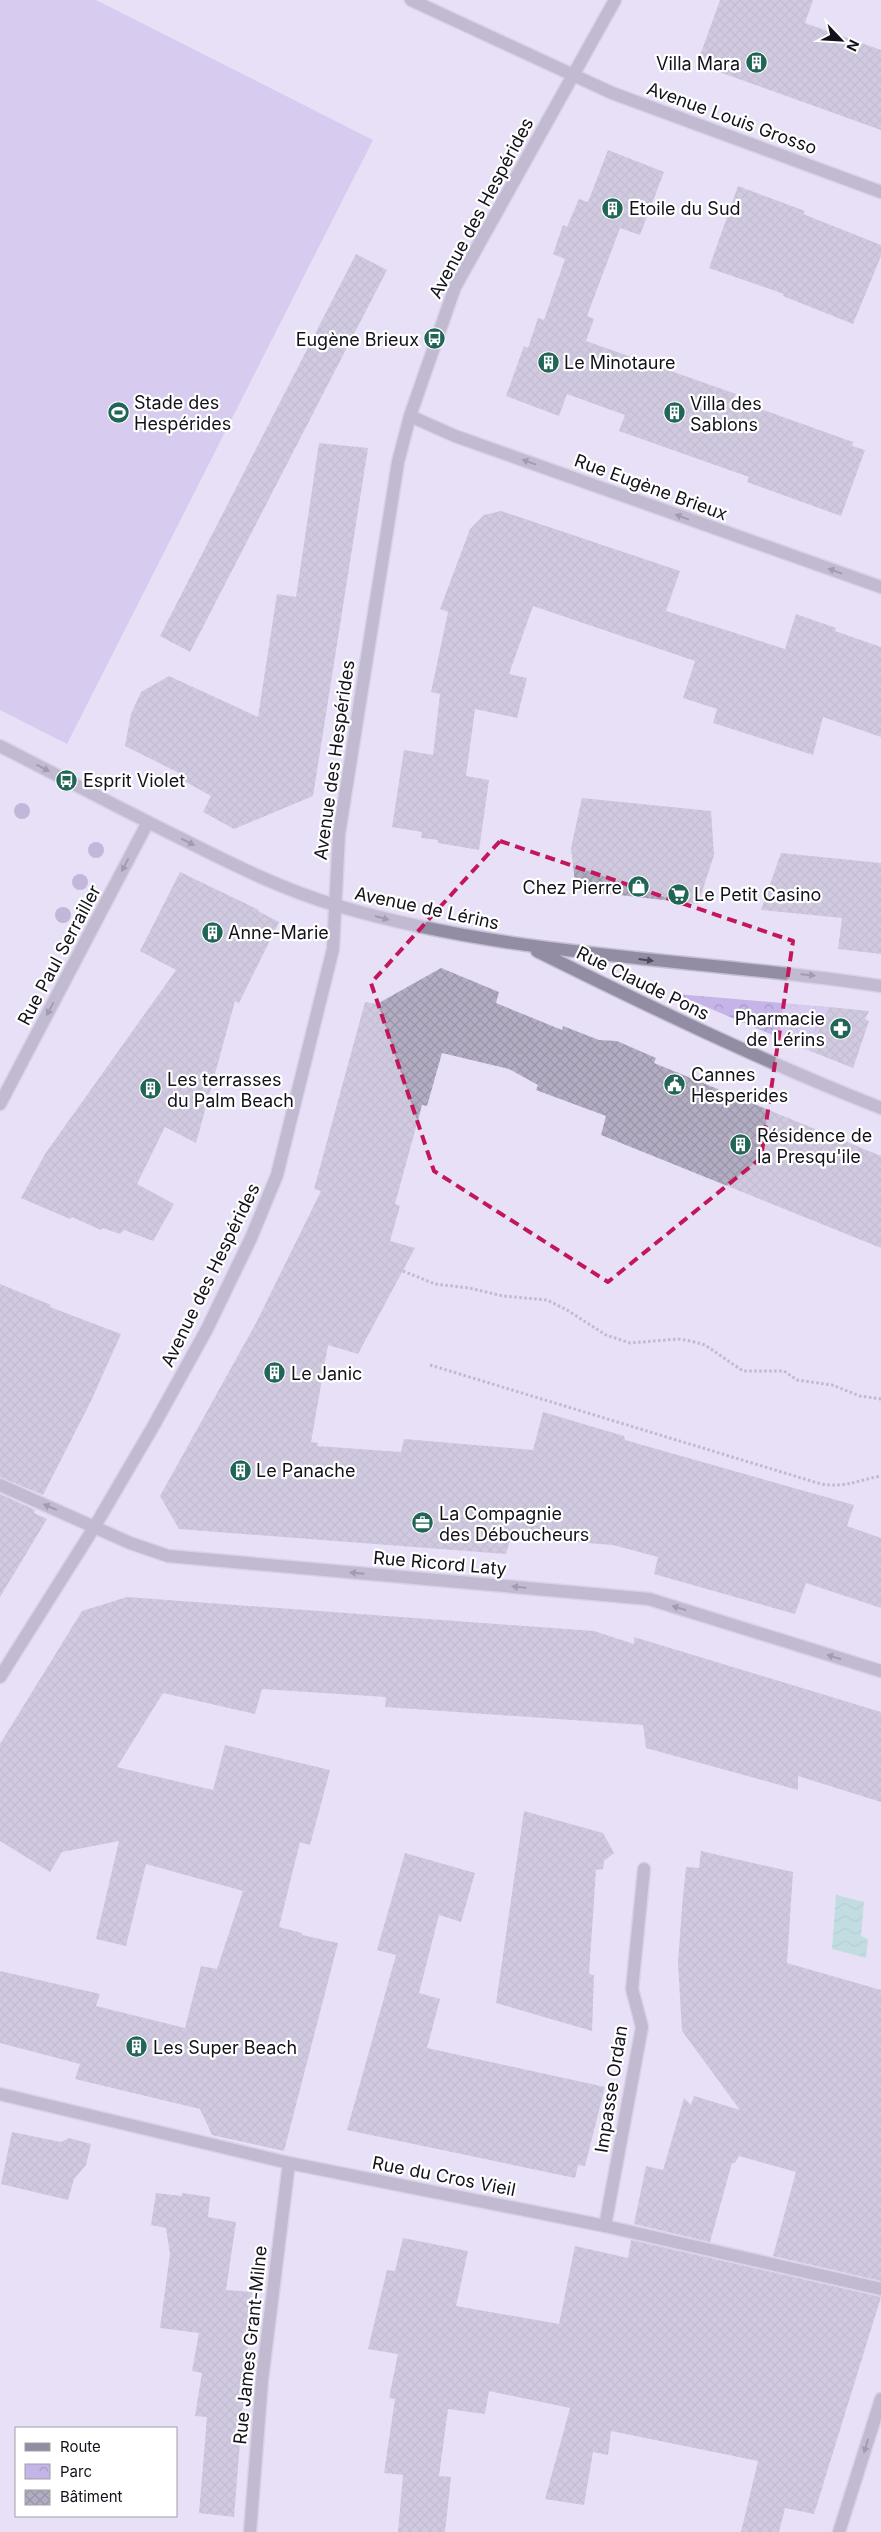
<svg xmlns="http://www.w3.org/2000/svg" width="881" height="2532" viewBox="0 0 881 2532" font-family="Inter,sans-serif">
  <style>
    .grass { fill: #c4b4e7 }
    .park { fill: url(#park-crowns) }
    .water { fill: url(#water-waves) }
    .building { fill: url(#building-cross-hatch) }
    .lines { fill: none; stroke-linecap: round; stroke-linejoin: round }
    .minor-casing { stroke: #c5bfd3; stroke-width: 15 }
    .path { stroke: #918c9d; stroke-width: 3; stroke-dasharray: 2.5 2.5; stroke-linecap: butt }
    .minor { stroke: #938da3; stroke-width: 12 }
    .tree { fill: #9686b3 }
    .oneway { fill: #4d4957 }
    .marked { fill: none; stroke: #c2185b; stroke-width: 4; stroke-dasharray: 10 6; stroke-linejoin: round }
    .labels { text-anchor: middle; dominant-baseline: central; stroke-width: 4.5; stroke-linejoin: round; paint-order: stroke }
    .poi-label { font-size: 18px; fill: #131119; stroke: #fff; text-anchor: start }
    .street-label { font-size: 18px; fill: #131119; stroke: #fff }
  </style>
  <defs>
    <pattern id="park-crowns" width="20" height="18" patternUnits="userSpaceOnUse" patternTransform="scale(1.25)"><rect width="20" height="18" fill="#c4b4e7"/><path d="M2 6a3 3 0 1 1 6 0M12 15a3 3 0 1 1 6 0" fill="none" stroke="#a89ac6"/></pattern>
    <pattern id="water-waves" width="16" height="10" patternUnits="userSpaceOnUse" patternTransform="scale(1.25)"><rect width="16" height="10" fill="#94d9c7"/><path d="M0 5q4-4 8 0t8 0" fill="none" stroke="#7fb9aa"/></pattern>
    <pattern id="building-cross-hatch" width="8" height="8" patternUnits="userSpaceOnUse" patternTransform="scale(1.25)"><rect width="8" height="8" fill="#b3adc3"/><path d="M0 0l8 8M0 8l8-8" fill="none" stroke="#9994a7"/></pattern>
  </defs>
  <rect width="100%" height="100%" fill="#e7e0f7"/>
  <polygon class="grass" points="0,0 96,0 373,140 67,744 0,710"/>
  <polygon class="park" points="676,994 829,1007 810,1051"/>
  <polygon class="water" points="836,1895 864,1902 861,1936 868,1939 866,1958 832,1949"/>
  <g class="building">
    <polygon points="720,0 813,0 805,23 881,50 881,130 697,64"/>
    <polygon points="608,150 664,172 640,235 620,228 587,316 594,319 586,341 736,394 733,399 853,442 852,446 865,450 841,516 747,482 749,477 619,431 625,415 567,394 559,416 506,396 524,346 528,348 538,318 544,320 565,259 553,254 563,225 567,227 579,199 588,202"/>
    <polygon points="738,186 805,211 803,214 881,245 881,256 853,324 783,296 784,294 709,268"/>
    <polygon points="356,254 387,270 190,652 160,636"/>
    <polygon points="319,443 368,448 313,796 234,829 203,812 211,796 179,778 181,774 125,746 131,714 141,692 169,676 258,717 277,594 296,597"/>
    <polygon points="501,511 680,571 666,611 785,649 796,614 836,628 835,631 881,647 881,737 823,717 813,755 713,723 717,709 683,698 695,661 533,606 509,674 527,678 517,718 475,709 466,776 489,780 479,850 438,843 438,840 421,838 422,832 392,827 404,750 433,755 440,694 431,692 448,612 440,609 470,529 484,515"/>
    <polygon points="582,798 711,811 714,855 698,904 576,890 571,848"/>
    <polygon points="781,853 881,863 881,954 838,949 842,918 761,910"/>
    <polygon points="180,872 259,910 258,911 279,922 239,1003 235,1001 196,1143 165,1127 137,1184 174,1204 153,1241 124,1230 120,1234 103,1228 101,1230 72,1217 70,1219 21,1198 45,1154 176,970 140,951"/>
    <polygon points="441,968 499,992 496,1003 562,1030 563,1026 599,1040 617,1041 656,1058 654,1063 881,1156 881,1248 601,1135 606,1116 536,1090 538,1085 509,1069 442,1053 427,1106 422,1105 395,1204 400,1206 390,1241 415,1248 358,1354 328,1345 311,1442 318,1443 317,1446 401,1452 404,1439 533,1450 543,1412 624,1436 625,1440 854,1505 847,1526 881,1538 881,1608 806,1583 795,1614 654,1574 658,1557 613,1545 511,1537 506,1554 179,1529 160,1496 256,1323 321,1191 314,1189 365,1002 377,1004"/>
    <polygon points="829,1007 869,1011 865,1019 869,1021 853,1068 810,1051"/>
    <polygon points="0,1284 51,1305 50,1307 121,1334 91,1401 43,1495 0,1477"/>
    <polygon points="0,1494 35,1510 34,1513 47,1519 0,1597"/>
    <polygon points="127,1597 594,1631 634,1644 634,1637 881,1712 881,1802 798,1776 798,1790 646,1748 643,1725 385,1707 386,1697 262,1689 255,1714 163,1693 117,1767 213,1790 225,1745 330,1770 310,1845 300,1842 279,1927 302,1933 302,1935 338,1943 284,2151 212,2135 200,2109 75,2079 80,2064 0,2043 0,1971 100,1994 96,2006 185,2028 201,1966 217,1969 243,1891 146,1864 126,1946 96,1939 119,1841 62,1852 50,1872 0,1841 0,1744 82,1611"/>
    <polygon points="524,1811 603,1833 614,1853 604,1861 603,1869 596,1870 589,1974 594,1975 592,2031 496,2003"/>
    <polygon points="701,1851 793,1872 787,1963 881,1990 881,2281 773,2256 796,2172 739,2156 735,2163 732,2163 710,2242 634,2224 646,2166 663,2170 684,2098 691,2105 694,2096 740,2110 682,2031 678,1963 682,1907 686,1867 699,1868"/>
    <polygon points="405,1853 475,1873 461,1922 439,1915 419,1993 440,1999 427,2048 605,2087 585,2166 578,2165 575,2178 347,2130 396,1955 377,1950"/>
    <polygon points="12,2132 61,2142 69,2138 91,2144 86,2165 74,2179 68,2200 1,2184"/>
    <polygon points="156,2193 182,2196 182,2193 210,2197 208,2217 236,2222 226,2290 252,2292 234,2517 199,2513 207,2417 195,2416 202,2373 192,2371 199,2333 160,2328 170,2254 166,2228 151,2225"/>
    <polygon points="403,2238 468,2251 456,2306 559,2324 575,2246 628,2258 631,2240 881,2297 814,2514 785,2508 779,2532 741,2532 758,2461 611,2431 608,2455 593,2452 584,2505 545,2499 570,2408 489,2391 485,2414 448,2409 439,2476 451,2477 445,2532 398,2532 403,2475 384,2473 395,2399 389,2398 398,2354 368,2349 387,2270 395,2271"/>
  </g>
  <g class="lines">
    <defs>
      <g id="minor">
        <polyline points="411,0 612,93 881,192"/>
        <polyline points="410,416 455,436 881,587"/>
        <path d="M0,746C61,777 121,809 182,839C232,864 281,889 335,905C513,958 699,958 881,986"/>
        <path d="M537,951C650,1007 764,1062 881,1108"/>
        <polyline points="0,1104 148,822"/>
        <polyline points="0,1485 130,1543 168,1556 649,1599 881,1671"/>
        <polyline points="0,1677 95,1526 154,1425 207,1329 251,1238 277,1175 333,949 339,834 398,462 410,416 455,287 615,0"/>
        <polyline points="0,2094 289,2163 605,2226 881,2289"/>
        <polyline points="605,2226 642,2027 632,1989 644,1869"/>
        <polyline points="250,2532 262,2380 289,2163"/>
        <polyline points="839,2532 881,2399"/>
      </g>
    </defs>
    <use href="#minor" class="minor-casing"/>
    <g class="path">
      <polyline points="403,1271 435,1284 469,1288 503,1296 547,1300 567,1310 606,1335 630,1343 678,1339 691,1341 705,1345 743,1371 784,1371 797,1380 832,1385 860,1396 881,1399"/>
      <path d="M430,1365L821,1484C846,1488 858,1480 881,1476"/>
    </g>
    <use href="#minor" class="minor"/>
  </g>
  <g class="tree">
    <circle cx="22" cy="811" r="8"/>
    <circle cx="96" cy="850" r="8"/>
    <circle cx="80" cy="882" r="8"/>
    <circle cx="63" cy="915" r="8"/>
  </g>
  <defs><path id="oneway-solid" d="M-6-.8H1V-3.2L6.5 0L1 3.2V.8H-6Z" transform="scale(1.25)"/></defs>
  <g class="oneway">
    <use href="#oneway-solid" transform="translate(529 462) rotate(-160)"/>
    <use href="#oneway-solid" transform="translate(682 517) rotate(-160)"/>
    <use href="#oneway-solid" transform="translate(835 571) rotate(-160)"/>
    <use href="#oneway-solid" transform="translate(43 768) rotate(27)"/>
    <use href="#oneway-solid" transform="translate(188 842) rotate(27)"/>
    <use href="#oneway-solid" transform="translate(125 865) rotate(118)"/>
    <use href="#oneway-solid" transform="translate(382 918) rotate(15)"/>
    <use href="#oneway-solid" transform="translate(646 960) rotate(7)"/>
    <use href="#oneway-solid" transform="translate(808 975) rotate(5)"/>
    <use href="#oneway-solid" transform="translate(50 1009) rotate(118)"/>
    <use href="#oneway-solid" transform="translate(50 1507) rotate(-157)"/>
    <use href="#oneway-solid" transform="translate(357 1573) rotate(-175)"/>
    <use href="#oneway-solid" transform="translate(519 1587) rotate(-175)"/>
    <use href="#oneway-solid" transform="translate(679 1608) rotate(-163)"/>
    <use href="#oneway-solid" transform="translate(834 1657) rotate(-163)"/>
    <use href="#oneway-solid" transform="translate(866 2446) rotate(107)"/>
  </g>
  <path d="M0 0H881V2532H0ZM500,841L793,941L761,1158L608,1282L434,1171L371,983Z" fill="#e7e0f7" fill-opacity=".55" fill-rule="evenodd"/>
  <path class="marked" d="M500,841L793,941L761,1158L608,1282L434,1171L371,983Z"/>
  <defs>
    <symbol id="building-disc" viewBox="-11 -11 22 22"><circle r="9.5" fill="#216556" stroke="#fff"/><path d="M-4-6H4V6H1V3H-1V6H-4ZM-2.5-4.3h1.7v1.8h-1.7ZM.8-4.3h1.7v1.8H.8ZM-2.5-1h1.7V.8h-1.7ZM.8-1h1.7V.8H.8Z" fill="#fff"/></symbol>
    <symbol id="bus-disc" viewBox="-11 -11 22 22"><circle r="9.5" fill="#216556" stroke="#fff"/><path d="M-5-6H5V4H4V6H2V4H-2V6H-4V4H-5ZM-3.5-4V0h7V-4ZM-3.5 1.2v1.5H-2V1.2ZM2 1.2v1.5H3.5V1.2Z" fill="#fff"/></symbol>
    <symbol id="stadium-disc" viewBox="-11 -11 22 22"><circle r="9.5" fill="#216556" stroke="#fff"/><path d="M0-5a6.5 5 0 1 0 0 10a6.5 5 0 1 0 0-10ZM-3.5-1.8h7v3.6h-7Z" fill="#fff"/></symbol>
    <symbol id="shop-disc" viewBox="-11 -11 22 22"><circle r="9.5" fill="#216556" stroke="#fff"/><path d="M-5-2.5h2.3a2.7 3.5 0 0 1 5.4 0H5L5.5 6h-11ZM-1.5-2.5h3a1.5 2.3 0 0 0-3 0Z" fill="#fff"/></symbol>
    <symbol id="supermarket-disc" viewBox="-11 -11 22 22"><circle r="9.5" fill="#216556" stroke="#fff"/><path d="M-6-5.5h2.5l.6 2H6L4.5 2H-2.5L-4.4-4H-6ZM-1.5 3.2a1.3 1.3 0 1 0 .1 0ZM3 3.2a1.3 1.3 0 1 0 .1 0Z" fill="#fff"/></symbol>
    <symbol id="pharmacy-disc" viewBox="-11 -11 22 22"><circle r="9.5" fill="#216556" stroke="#fff"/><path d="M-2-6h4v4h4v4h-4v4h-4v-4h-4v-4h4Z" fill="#fff"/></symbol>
    <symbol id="civic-disc" viewBox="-11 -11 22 22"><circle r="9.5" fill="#216556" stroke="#fff"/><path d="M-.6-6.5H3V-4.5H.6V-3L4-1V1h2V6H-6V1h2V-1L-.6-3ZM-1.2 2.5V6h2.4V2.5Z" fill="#fff"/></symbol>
    <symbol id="office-disc" viewBox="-11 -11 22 22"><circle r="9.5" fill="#216556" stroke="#fff"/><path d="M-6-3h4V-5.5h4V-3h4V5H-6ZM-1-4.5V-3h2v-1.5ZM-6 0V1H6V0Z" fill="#fff"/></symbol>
  </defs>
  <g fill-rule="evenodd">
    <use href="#building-disc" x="744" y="50" width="25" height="25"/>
    <use href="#building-disc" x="600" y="196" width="25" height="25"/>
    <use href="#bus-disc" x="422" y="326" width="25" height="25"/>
    <use href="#building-disc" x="536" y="350" width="25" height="25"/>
    <use href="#stadium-disc" x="106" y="400" width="25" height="25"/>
    <use href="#building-disc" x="662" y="400" width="25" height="25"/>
    <use href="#bus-disc" x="54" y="768" width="25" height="25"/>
    <use href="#shop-disc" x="626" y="874" width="25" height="25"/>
    <use href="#supermarket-disc" x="666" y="882" width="25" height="25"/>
    <use href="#building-disc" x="200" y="920" width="25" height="25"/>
    <use href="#pharmacy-disc" x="828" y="1016" width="25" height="25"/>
    <use href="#civic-disc" x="662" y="1072" width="25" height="25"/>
    <use href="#building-disc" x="138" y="1076" width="25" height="25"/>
    <use href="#building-disc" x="728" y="1132" width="25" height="25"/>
    <use href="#building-disc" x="262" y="1360" width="25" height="25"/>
    <use href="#building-disc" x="228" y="1458" width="25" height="25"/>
    <use href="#office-disc" x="410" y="1510" width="25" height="25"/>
    <use href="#building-disc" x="124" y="2034" width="25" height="25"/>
  </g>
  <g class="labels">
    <g class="poi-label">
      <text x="740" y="63" text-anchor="end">Villa Mara</text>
      <text x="629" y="208">Etoile du Sud</text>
      <text x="419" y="339" text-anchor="end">Eugène Brieux</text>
      <text x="564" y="362">Le Minotaure</text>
      <text x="134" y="402">Stade des<tspan x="134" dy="21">Hespérides</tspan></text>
      <text x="690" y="403">Villa des<tspan x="690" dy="21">Sablons</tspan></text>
      <text x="83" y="780">Esprit Violet</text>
      <text x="622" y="887" text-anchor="end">Chez Pierre</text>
      <text x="694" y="894">Le Petit Casino</text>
      <text x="228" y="932">Anne-Marie</text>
      <text x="825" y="1018" text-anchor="end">Pharmacie<tspan x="825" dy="21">de Lérins</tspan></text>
      <text x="691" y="1074">Cannes<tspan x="691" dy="21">Hesperides</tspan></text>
      <text x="167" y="1079">Les terrasses<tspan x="167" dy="21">du Palm Beach</tspan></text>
      <text x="757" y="1135">Résidence de<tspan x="757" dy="21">la Presqu'ile</tspan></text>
      <text x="291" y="1373">Le Janic</text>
      <text x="256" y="1470">Le Panache</text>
      <text x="439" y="1513">La Compagnie<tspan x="439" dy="21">des Déboucheurs</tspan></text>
      <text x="153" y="2047">Les Super Beach</text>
    </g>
    <g class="street-label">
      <text transform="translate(732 118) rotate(20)">Avenue Louis Grosso</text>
      <text transform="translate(481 208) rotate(-62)">Avenue des Hespérides</text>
      <text transform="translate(651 487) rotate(20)">Rue Eugène Brieux</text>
      <text transform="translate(334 760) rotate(-82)">Avenue des Hespérides</text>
      <text transform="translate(427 908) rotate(12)">Avenue de Lérins</text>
      <text transform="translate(59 955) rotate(-62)">Rue Paul Serrailler</text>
      <text transform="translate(643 983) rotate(26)">Rue Claude Pons</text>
      <text transform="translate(210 1275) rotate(-64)">Avenue des Hespérides</text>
      <text transform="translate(440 1563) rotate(5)">Rue Ricord Laty</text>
      <text transform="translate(611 2089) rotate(-81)">Impasse Ordan</text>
      <text transform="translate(444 2176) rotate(11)">Rue du Cros Vieil</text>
      <text transform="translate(250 2345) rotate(-84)">Rue James Grant-Milne</text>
    </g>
  </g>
  <rect x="15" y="2427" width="162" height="90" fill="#ffffff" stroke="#a1a0a3"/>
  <rect x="25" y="2443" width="25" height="8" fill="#938da3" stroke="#a1a0a3"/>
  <text x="60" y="2452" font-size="15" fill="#131119">Route</text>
  <rect x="25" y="2464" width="25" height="15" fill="url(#park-crowns)" stroke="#a1a0a3"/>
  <text x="60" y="2477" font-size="15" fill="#131119">Parc</text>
  <rect x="25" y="2490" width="25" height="15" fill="url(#building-cross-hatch)" stroke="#a1a0a3"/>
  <text x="60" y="2502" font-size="15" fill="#131119">Bâtiment</text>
  <g transform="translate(841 40) rotate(115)" stroke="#ffffff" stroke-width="4" paint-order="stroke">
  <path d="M0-4L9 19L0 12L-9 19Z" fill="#131119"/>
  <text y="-8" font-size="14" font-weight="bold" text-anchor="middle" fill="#131119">N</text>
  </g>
</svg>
